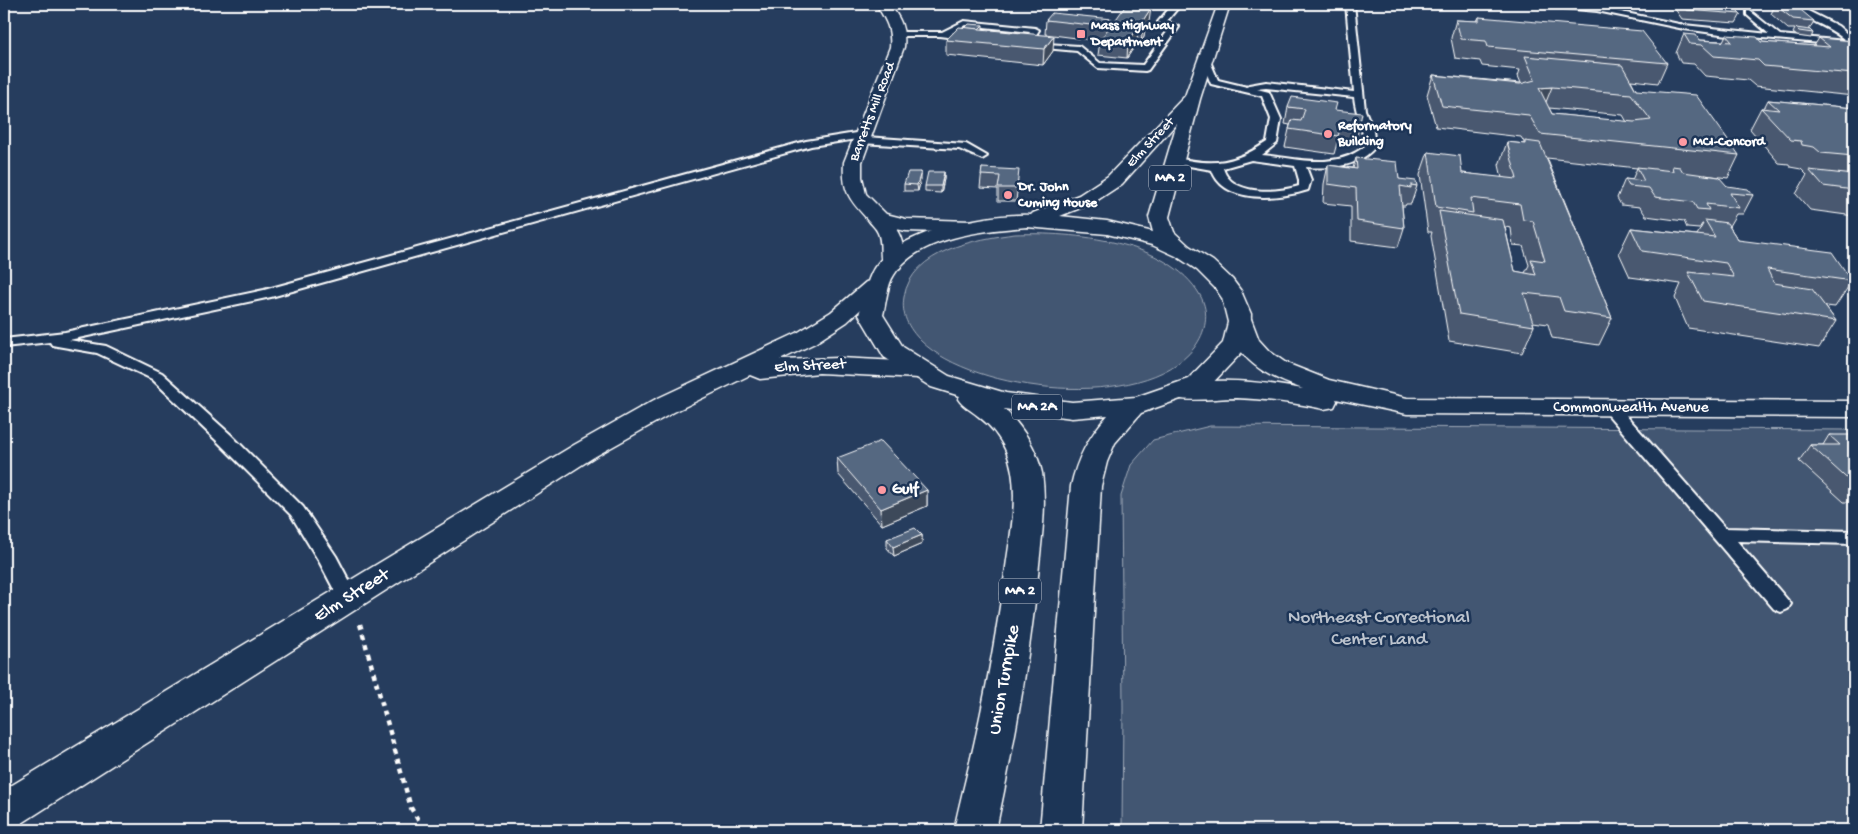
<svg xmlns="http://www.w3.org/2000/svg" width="1858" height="834" viewBox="0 0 1858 834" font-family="'Gochi Hand',sans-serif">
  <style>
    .green { fill: #425672; stroke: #a0aab8 }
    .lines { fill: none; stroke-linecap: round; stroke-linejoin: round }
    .service-casing { stroke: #fff; stroke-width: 4 }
    .tertiary-casing { stroke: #fff; stroke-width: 3 }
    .secondary-casing { stroke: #fff; stroke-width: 3 }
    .trunk-casing { stroke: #fff; stroke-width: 3 }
    .path { stroke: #fff; stroke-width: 4.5; stroke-dasharray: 5 5; stroke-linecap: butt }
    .service { fill: #1d3557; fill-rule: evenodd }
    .tertiary { fill: #1d3557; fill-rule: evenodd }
    .secondary { fill: #1d3557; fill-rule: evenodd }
    .trunk { fill: #1d3557; fill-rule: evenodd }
    .wall { fill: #49596f; stroke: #fff; fill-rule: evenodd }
    .shaded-wall { fill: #3c485a; stroke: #fff }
    .building { fill: #556781; stroke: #fff; fill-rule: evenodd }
    .poi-dot { fill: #ff9aa2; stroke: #1d3557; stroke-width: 2 }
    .labels { text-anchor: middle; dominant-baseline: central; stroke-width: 5; stroke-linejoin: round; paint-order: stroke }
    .far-poi-label { font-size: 14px; font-weight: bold; fill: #fff; stroke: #1d3557; text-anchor: start }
    .far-street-label { font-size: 14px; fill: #fff; stroke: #1d3557 }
    .shield { fill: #1d3557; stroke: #bbc2cd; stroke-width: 1 }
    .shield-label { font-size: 15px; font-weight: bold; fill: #fff }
    .street-label { font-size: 16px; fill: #fff; stroke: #1d3557 }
    .poi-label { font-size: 16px; font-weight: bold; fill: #fff; stroke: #1d3557; text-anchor: start }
    .near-street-label { font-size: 19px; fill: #fff; stroke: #1d3557 }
    .near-park-label { font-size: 19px; fill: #bdc4ce; stroke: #1d3557 }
  </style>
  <rect width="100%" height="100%" fill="#263d5e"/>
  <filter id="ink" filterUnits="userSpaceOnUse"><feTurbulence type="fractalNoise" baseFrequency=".02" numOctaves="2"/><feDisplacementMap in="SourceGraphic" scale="10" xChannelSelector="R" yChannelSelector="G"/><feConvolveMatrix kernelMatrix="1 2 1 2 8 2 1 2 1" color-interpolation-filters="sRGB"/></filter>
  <g filter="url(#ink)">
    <g class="green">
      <path d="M1015,234C1073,232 1168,240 1200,295C1210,313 1206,332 1194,348C1144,412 974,393 921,341C908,328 901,314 904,297C912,250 976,239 1015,234Z"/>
      <polygon points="1210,426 1854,430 1854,830 1122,830 1123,708 1121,496 1131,465 1153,440"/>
    </g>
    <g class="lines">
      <defs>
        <g id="service">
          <polygon points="1173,4 1181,4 1167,21 1179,27 1148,70 1145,71 1098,68 1077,51 1023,46 1022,44 1030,32 965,25 952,33 974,36 974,40 971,40 939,36 898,36 894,34 898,32 942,32 964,21 1035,28 1039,30 1031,43 1079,46 1100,63 1143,65 1170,28 1158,22"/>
          <polygon points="1187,4 1212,4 1227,7 1223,9 1191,6"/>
          <path d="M1346,4H1354L1365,110L1373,130L1375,147C1359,167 1331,169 1306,167L1311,180L1308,190C1281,199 1223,205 1212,170L1172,163L1171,161L1176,158C1215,166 1234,164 1267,142L1271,119L1262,96L1211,84L1201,59L1202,57L1209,59L1218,80L1247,87L1249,85L1266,82L1354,92ZM1266,88L1354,97C1356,114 1363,129 1365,146C1335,171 1297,158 1262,155L1277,143L1281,119L1269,92L1257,89ZM1251,160L1295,166L1299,180V186C1276,193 1231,196 1223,168Z"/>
          <path d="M1537,4L1597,7L1684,25L1769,34L1747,15V11H1750L1780,35L1846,41C1829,25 1804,20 1788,5L1798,4L1804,9L1838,26L1854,40V46L1728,35L1684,29L1597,11L1541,6Z"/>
          <polygon points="862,132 867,135 866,137 966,144 987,156 982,159 959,149 861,143 857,142 857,139 811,146 271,297 69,340 106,346 162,373 230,434 303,507 336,556 358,598 355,603 348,605 341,603 320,563 291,515 218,442 152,379 97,353 57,346 52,345 50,342 4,347 4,339 65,332 264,290 806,141"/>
          <polygon points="1611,403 1617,405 1725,528 1854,531 1854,544 1737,541 1791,604 1788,609 1781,612 1774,609 1605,411 1603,408 1605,405"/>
        </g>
        <g id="tertiary">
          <path d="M876,4H889C900,17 906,29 904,47L862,162V177L866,194L886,214L906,219L971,221L978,223L981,227L978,231L971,233L906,231L896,229C903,239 907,257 900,268L892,270L884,268C878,258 883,244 878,233C876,228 872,225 869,221C850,200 842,193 844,162L890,47C892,28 885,19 876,4Z"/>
          <path d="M1240,309L1248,311L1259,340L1269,351L1286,363L1329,380L1407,398L1854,401V417L1407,414L1336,399L1337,401L1334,407L1324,409C1295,403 1266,399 1236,398C1216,398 1194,402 1175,398L1171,392L1175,386C1216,376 1262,382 1303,389C1277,380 1246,367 1234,339C1231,332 1230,324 1228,316L1232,311Z"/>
        </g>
        <polygon id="secondary" points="874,280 882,282 885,287 847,322 815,343 780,360 839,358 919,362 928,365 932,370 928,375 919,378 819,373 760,379 750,375 674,412 594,457 19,825 4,830 4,790 574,445 654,400 797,333 831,312 866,282"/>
        <path id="trunk" d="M1218,4H1230L1200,99L1169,217L1174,232L1189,246L1213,261L1232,279L1241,291L1251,314L1250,338L1243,351L1206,390L1141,413L1115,443L1107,462L1101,486L1082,830H1040L1071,486C1077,458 1089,436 1108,415L1072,418L1004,409C1022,426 1037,449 1042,473C1047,507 1041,542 1038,575C1029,661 1014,746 996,830H954C961,797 970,764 977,731C989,676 998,622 1006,567C1011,530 1021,486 1006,451C1000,437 990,425 978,416C971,410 963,407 958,399L960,396L931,387L884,357L859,315C863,302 865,287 871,274C890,231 989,213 1031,215L1033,213L1079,195L1108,176L1185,96ZM1177,123L1149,217L1153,232L1107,221L1060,216L1093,203L1122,184ZM1027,227L1107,234L1152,245L1176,256L1197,270L1216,289L1222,298L1228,322L1223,343L1188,379L1136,397L1072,402L1006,393L949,376L903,347L883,315C886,303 887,285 894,275C918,236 987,230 1027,227Z"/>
      </defs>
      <use href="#service" class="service-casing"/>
      <use href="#tertiary" class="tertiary-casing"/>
      <use href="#secondary" class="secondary-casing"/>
      <use href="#trunk" class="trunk-casing"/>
      <polyline class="path" points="360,624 411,808 424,830"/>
      <use href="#service" class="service"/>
      <use href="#tertiary" class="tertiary"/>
      <use href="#secondary" class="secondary"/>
      <use href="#trunk" class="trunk"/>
    </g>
    <g class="wall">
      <polygon points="1677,4 1731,4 1741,14 1736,23 1682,19 1675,9"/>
      <polygon points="1838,4 1854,4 1854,12 1848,11"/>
      <polygon points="1775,5 1814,21 1809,30 1813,33 1811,38 1797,36 1793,33 1795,29 1788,29 1771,14"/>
      <path d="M1479,17L1667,63L1658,83L1631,80L1636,90L1739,155L1728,178L1705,175L1727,186L1753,195L1743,214H1736L1729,226L1738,240L1852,281L1835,307L1825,306L1836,321L1819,348L1688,328L1675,298L1681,284L1630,277L1619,253L1631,228L1697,235L1703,224H1702L1699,229L1687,228L1684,221L1646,216L1640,207L1621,205L1617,198L1625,179L1632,180L1637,168L1547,158L1612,318L1599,345L1552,338L1548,324L1533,322L1534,326L1522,353L1449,341L1431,236L1432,232H1428L1420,175L1428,152L1462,173L1502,178L1499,165L1507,142L1524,144V142L1521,137L1436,127L1427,95L1433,75L1521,83L1518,76L1520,70L1482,66L1480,61L1455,58L1451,38L1456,20L1477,21ZM1549,108L1623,115L1627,122L1552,114ZM1505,227L1511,228L1513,245L1523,246L1529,265L1525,273L1515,271Z"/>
      <polygon points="1112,19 1112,24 1149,22 1145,29 1144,37 1141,42 1137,42 1127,58 1098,55 1100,41 1045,34 1046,20"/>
      <polygon points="983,25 983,29 1053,51 1043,65 946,55 946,40 965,28"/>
      <polygon points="1684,34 1699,40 1723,41 1726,35 1761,42 1814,46 1819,38 1854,41 1854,96 1755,86 1748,80 1705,76 1694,64 1681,63 1676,53"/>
      <polygon points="1768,100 1854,108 1854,216 1810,210 1796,194 1807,175 1801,169 1790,167 1789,164 1779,163 1750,129 1761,108 1764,108"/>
      <polygon points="1288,107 1335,110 1359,128 1355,145 1337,143 1334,154 1285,147 1290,125 1285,124"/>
      <polygon points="1356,158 1399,179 1417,186 1411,204 1406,204 1405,206 1402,206 1404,228 1398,247 1351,241 1351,206 1323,203 1324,184 1328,165 1353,168"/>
      <polygon points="982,168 1018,182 1016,201 998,201 998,189 980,188"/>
      <polygon points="921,172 921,179 918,191 904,191 904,184"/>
      <polygon points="944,172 944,179 941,193 925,192 925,186"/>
      <polygon points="1829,435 1854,437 1854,502 1844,502 1799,461 1810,445 1823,445"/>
      <polygon points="837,458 927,490 927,506 882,525 838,474"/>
      <polygon points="922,535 922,544 894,556 887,548 887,539"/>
    </g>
    <g class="shaded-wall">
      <polygon points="1151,8 1149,22 1145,29 1144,37 1141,42 1143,28 1142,22"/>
      <polygon points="1138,27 1137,42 1127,58 1128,43"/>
      <polygon points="1054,36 1053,51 1043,65 1044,49"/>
      <polygon points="1552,87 1544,107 1539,88"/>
      <polygon points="921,172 921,179 918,191 917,185"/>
      <polygon points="944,172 944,179 941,193 941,186"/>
      <polygon points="927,490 927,506 882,525 881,509"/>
      <polygon points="922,535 922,544 894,556 893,547"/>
    </g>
    <g class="building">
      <polygon points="1682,4 1731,4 1741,14 1686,10"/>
      <polygon points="1126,5 1151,8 1142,22 1146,23 1143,28 1138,27 1128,43 1100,41 1109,27 1046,20 1052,13 1112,19 1108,24 1112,25"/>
      <polygon points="1775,5 1796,6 1814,21 1793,19"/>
      <polygon points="1479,17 1642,31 1667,63 1488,47 1486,41 1461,39 1456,20 1479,21"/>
      <polygon points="969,24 983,25 979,29 965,28"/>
      <polygon points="959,27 1054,36 1044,49 946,40"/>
      <polygon points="1796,28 1810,30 1813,33 1799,31"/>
      <polygon points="1684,34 1696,35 1699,40 1732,42 1726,35 1757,37 1761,42 1830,47 1819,38 1854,41 1854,74 1764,66 1758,60 1714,56 1702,45 1690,44"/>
      <path d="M1525,56L1622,65L1636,90L1696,95L1739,155L1540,134L1529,115L1442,106L1433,75L1520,84L1535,80ZM1552,87L1631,94L1651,120L1634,122L1552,114L1539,88Z"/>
      <polygon points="1292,97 1337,103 1335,110 1362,113 1359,128 1341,126 1338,136 1289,129 1292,120 1301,121 1305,109 1288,107"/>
      <polygon points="1768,100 1854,108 1854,156 1821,153 1814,147 1802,145 1801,141 1791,140 1761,108 1779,110"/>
      <polygon points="1525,141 1540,143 1612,318 1564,311 1559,297 1524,293 1534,326 1459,314 1439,211 1503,220 1515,271 1536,275 1531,259 1545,261 1533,221 1523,220 1520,204 1471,198 1473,213 1436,207 1428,152 1460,156 1462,173 1517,179 1507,142 1525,144"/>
      <polygon points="1356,158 1397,162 1399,179 1416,181 1417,186 1411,185 1411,188 1400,186 1404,228 1357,221 1356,188 1328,184 1328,165 1357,169"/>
      <polygon points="1672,166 1680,167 1683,172 1719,177 1727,186 1748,189 1753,195 1730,193 1739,208 1706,204 1709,210 1697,209 1693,202 1655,197 1649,188 1629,186 1625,179 1644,181 1637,167 1673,171"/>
      <polygon points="982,168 1019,170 1017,188 998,188 1000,176 981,175"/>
      <polygon points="1809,170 1854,175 1854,190 1823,186"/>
      <polygon points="908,172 921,172 917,185 904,184"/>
      <polygon points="928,172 944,172 941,186 925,186"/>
      <polygon points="1705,220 1727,223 1738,240 1832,252 1852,281 1767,269 1774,283 1812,289 1836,321 1703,301 1688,272 1734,277 1726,263 1642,251 1631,228 1715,237"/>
      <polygon points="1829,435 1852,435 1854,437 1854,485 1810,445 1840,445"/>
      <polygon points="881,441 927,490 881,509 837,458"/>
      <polygon points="915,528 922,535 893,547 887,539"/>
    </g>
  </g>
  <g class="poi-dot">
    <rect x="1076" y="29" width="10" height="10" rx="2.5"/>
    <circle cx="1328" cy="134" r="5"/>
    <circle cx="1683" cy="142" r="5"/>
    <circle cx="1008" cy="195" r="5"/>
    <circle cx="882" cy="490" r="5"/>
  </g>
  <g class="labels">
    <g class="far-poi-label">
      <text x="1091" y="26">Mass Highway<tspan x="1091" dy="16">Department</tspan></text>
      <text x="1338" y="126">Reformatory<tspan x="1338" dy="16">Building</tspan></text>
      <text x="1693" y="142">MCI-Concord</text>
      <text x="1018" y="187">Dr. John<tspan x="1018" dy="16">Cuming House</tspan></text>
    </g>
    <g class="far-street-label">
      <text transform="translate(873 112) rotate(-69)">Barretts Mill Road</text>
      <text transform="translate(1151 143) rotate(-47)">Elm Street</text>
    </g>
    <g class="shield">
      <rect x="1149" y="165.5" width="42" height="25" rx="4"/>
      <rect x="1012" y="394.5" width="50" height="25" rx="4"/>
      <rect x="999" y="578.5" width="42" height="25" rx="4"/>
    </g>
    <g class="shield-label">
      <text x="1170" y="178">MA 2</text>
      <text x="1037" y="407">MA 2A</text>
      <text x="1020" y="591">MA 2</text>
    </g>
    <g class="street-label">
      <text transform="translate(810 367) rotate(-3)">Elm Street</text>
      <text x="1631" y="408">Commonwealth Avenue</text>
    </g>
    <g class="poi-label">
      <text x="892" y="490">Gulf</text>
    </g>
    <g class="near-street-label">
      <text transform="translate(352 596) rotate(-32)">Elm Street</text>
      <text transform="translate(1005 680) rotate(-80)">Union Turnpike</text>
    </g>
    <g class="near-park-label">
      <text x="1379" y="618">Northeast Correctional<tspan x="1379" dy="22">Center Land</tspan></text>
    </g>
  </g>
  <rect width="1858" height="834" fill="none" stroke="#1d3557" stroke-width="20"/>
  <rect x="10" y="10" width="1838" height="814" fill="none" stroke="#fff" stroke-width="2" filter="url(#ink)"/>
</svg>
